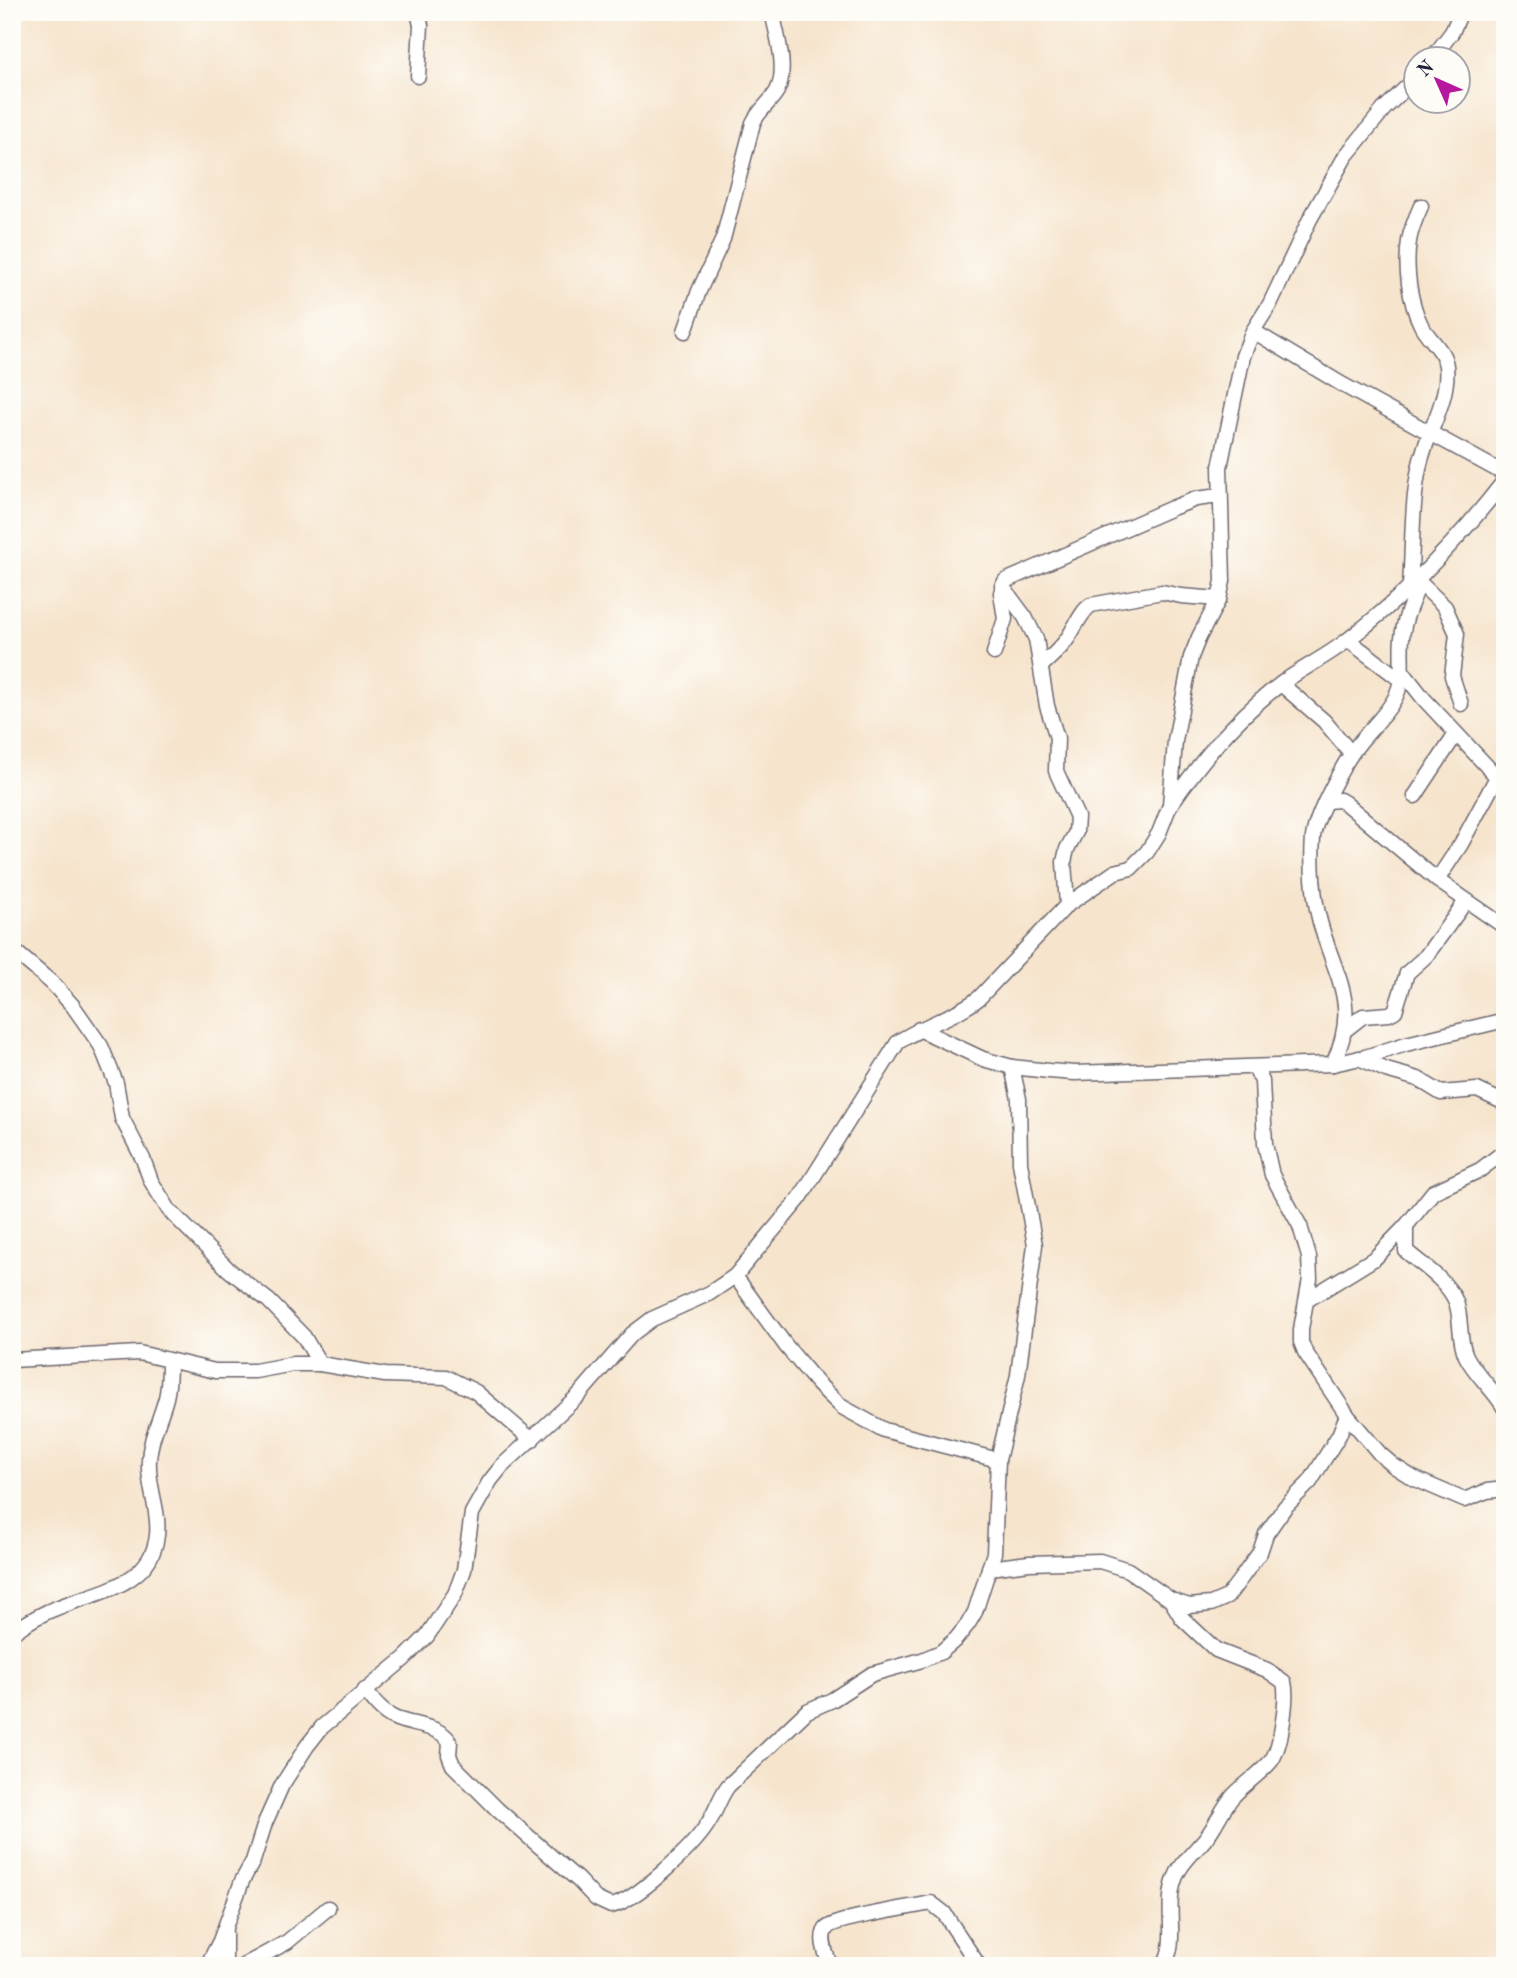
<svg xmlns="http://www.w3.org/2000/svg" width="1517" height="1978" viewBox="0 0 1517 1978" font-family="'Old Standard TT',serif">
  <style>
    .lines { fill: none; stroke-linecap: round; stroke-linejoin: round }
    .minor-casing { stroke: #6c666e; stroke-width: 17 }
    .minor { stroke: #fff; stroke-width: 14 }
  </style>
  <rect width="100%" height="100%" fill="#fdfcf7"/>
  <filter id="ink" filterUnits="userSpaceOnUse"><feTurbulence type="fractalNoise" baseFrequency=".0143" numOctaves="2"/><feDisplacementMap in="SourceGraphic" scale="14" xChannelSelector="R" yChannelSelector="G"/><feConvolveMatrix kernelMatrix="1 2 1 2 8 2 1 2 1" color-interpolation-filters="sRGB"/></filter>
  <filter id="wash" filterUnits="userSpaceOnUse"><feTurbulence type="fractalNoise" baseFrequency=".00686" numOctaves="4" result="noise"/><feDisplacementMap in="SourceGraphic" scale="28" xChannelSelector="R" yChannelSelector="G"/><feGaussianBlur stdDeviation="1.57" result="paint"/><feColorMatrix in="noise" values="0 0 0 0 0 0 0 0 0 0 0 0 0 0 0 0 0 1.4 0 .05"/><feComposite in="paint" operator="in"/></filter>
  <g filter="url(#wash)">
    <rect width="100%" height="100%" fill="#f6e4cc"/>
  </g>
  <g filter="url(#ink)">
    <g class="lines">
      <defs>
        <g id="minor">
          <polyline points="418,12 421,25 418,76"/>
          <polyline points="1431,60 1452,32 1461,12"/>
          <path d="M685,331L699,291L723,239L753,123C759,110 770,103 777,91C788,70 777,35 772,12"/>
          <polyline points="1253,331 1343,385 1505,474"/>
          <polyline points="1417,580 1445,607 1457,634 1452,676 1461,704"/>
          <polyline points="1002,586 1025,617 1036,639 1047,706 1057,738 1056,771 1077,817 1076,832 1067,849 1064,862 1067,905"/>
          <path d="M1410,586C1413,545 1411,504 1420,464C1427,432 1450,399 1446,366C1444,349 1428,339 1421,325C1409,301 1405,267 1409,241C1411,229 1416,217 1421,206"/>
          <polyline points="1348,640 1401,680"/>
          <polyline points="994,653 1005,619 1001,593 1005,581 1172,508 1196,499 1219,496"/>
          <path d="M1041,666C1049,659 1058,651 1065,642C1074,631 1080,612 1091,605L1162,592L1181,596L1219,599"/>
          <polyline points="1402,671 1424,699 1497,777 1461,844 1437,880"/>
          <polyline points="1281,684 1324,721 1351,753"/>
          <polyline points="1415,796 1456,734"/>
          <polyline points="1327,801 1340,800 1345,803 1437,880 1505,927"/>
          <path d="M1171,804C1201,760 1239,715 1282,683C1304,667 1328,656 1349,639C1409,593 1459,539 1505,480"/>
          <polyline points="12,949 52,983 73,1006 101,1046 116,1083 122,1118 143,1159 151,1181 169,1210 229,1270 269,1301 304,1337 320,1364"/>
          <polyline points="919,1029 983,1059 1012,1067 1049,1071 1075,1073 1333,1064 1365,1057 1406,1044 1505,1020"/>
          <polyline points="1345,1030 1363,1016 1389,1014 1395,1011 1407,973 1426,956 1466,901"/>
          <polyline points="1359,1058 1386,1070 1418,1079 1441,1093 1477,1090 1505,1103"/>
          <path d="M1333,1064C1361,1004 1335,978 1320,922C1313,896 1311,863 1313,837C1316,814 1345,760 1360,742C1372,727 1388,713 1396,696C1405,677 1400,658 1402,638C1404,618 1412,601 1420,583"/>
          <polyline points="1255,1068 1262,1081 1265,1144 1272,1175 1300,1226 1309,1257 1310,1279 1301,1329 1301,1342 1305,1352 1347,1415 1380,1454 1394,1466 1413,1478 1464,1500 1487,1491 1505,1489"/>
          <path d="M1406,1226V1251C1422,1265 1448,1281 1456,1302C1462,1319 1458,1339 1466,1356C1476,1376 1494,1389 1505,1409"/>
          <polyline points="735,1276 786,1346 818,1384 842,1407 884,1430 998,1460"/>
          <polyline points="1307,1300 1375,1258 1406,1226 1433,1192 1480,1170 1505,1151"/>
          <polyline points="12,1360 139,1353 215,1371 255,1371 293,1364 320,1364 385,1375 446,1377 476,1392 532,1440"/>
          <polyline points="989,1568 1029,1563 1100,1561 1128,1570 1171,1600 1189,1606 1211,1604 1227,1597 1242,1577 1260,1552 1266,1534 1285,1507 1310,1482 1339,1435 1347,1415"/>
          <path d="M12,1633C27,1622 42,1613 59,1607C97,1592 152,1585 157,1535C160,1510 147,1486 149,1460C150,1438 160,1420 166,1398C169,1386 169,1374 169,1361"/>
          <path d="M365,1690C373,1701 381,1712 394,1718C412,1726 440,1725 450,1742L449,1755L453,1765L498,1810L578,1880L596,1899L611,1906C636,1901 693,1847 707,1825C716,1812 719,1798 728,1786L807,1711L832,1700L872,1674L922,1660L941,1652L956,1639L968,1624L975,1612L994,1553L998,1460L1018,1375L1035,1245L1020,1163L1019,1099L1012,1067"/>
          <polyline points="225,1932 225,1966"/>
          <path d="M207,1966L220,1941L242,1881L253,1861L265,1823L282,1785L307,1746L322,1727L404,1659L427,1636L455,1594L464,1570L472,1513L490,1481L502,1466L578,1396L632,1334L652,1319L710,1293L735,1276L800,1198L898,1042C924,1025 955,1017 979,998L1067,905L1115,872L1131,868L1147,852L1159,833L1170,805L1175,741L1191,657L1199,637L1219,599L1223,581L1220,467L1243,356L1253,331L1270,304L1310,219L1345,157L1384,109L1416,78"/>
          <polyline points="243,1966 287,1942 328,1908"/>
          <path d="M830,1966C827,1955 819,1939 826,1929C832,1919 914,1907 931,1903L944,1913L979,1966"/>
          <path d="M1163,1966C1181,1940 1161,1904 1178,1872C1185,1859 1196,1850 1205,1839C1217,1825 1222,1807 1235,1794C1246,1783 1261,1773 1271,1761C1281,1748 1288,1698 1284,1682L1267,1670L1216,1650L1182,1618L1171,1600"/>
        </g>
      </defs>
      <use href="#minor" class="minor-casing"/>
      <use href="#minor" class="minor"/>
    </g>
  </g>
  <rect width="1517" height="1978" fill="none" stroke="#fdfcf7" stroke-width="42"/>
  <g transform="translate(1437 80) rotate(315)"><circle r="33" fill="#fdfcf7" stroke="#a5a5ac" stroke-width="2"/>
  <path d="M0-5L12 26L0 18L-12 26Z" fill="#b5179e"/>
  <text y="-10" font-size="19" font-weight="bold" text-anchor="middle" fill="#22223b">N</text>
  </g>
</svg>
